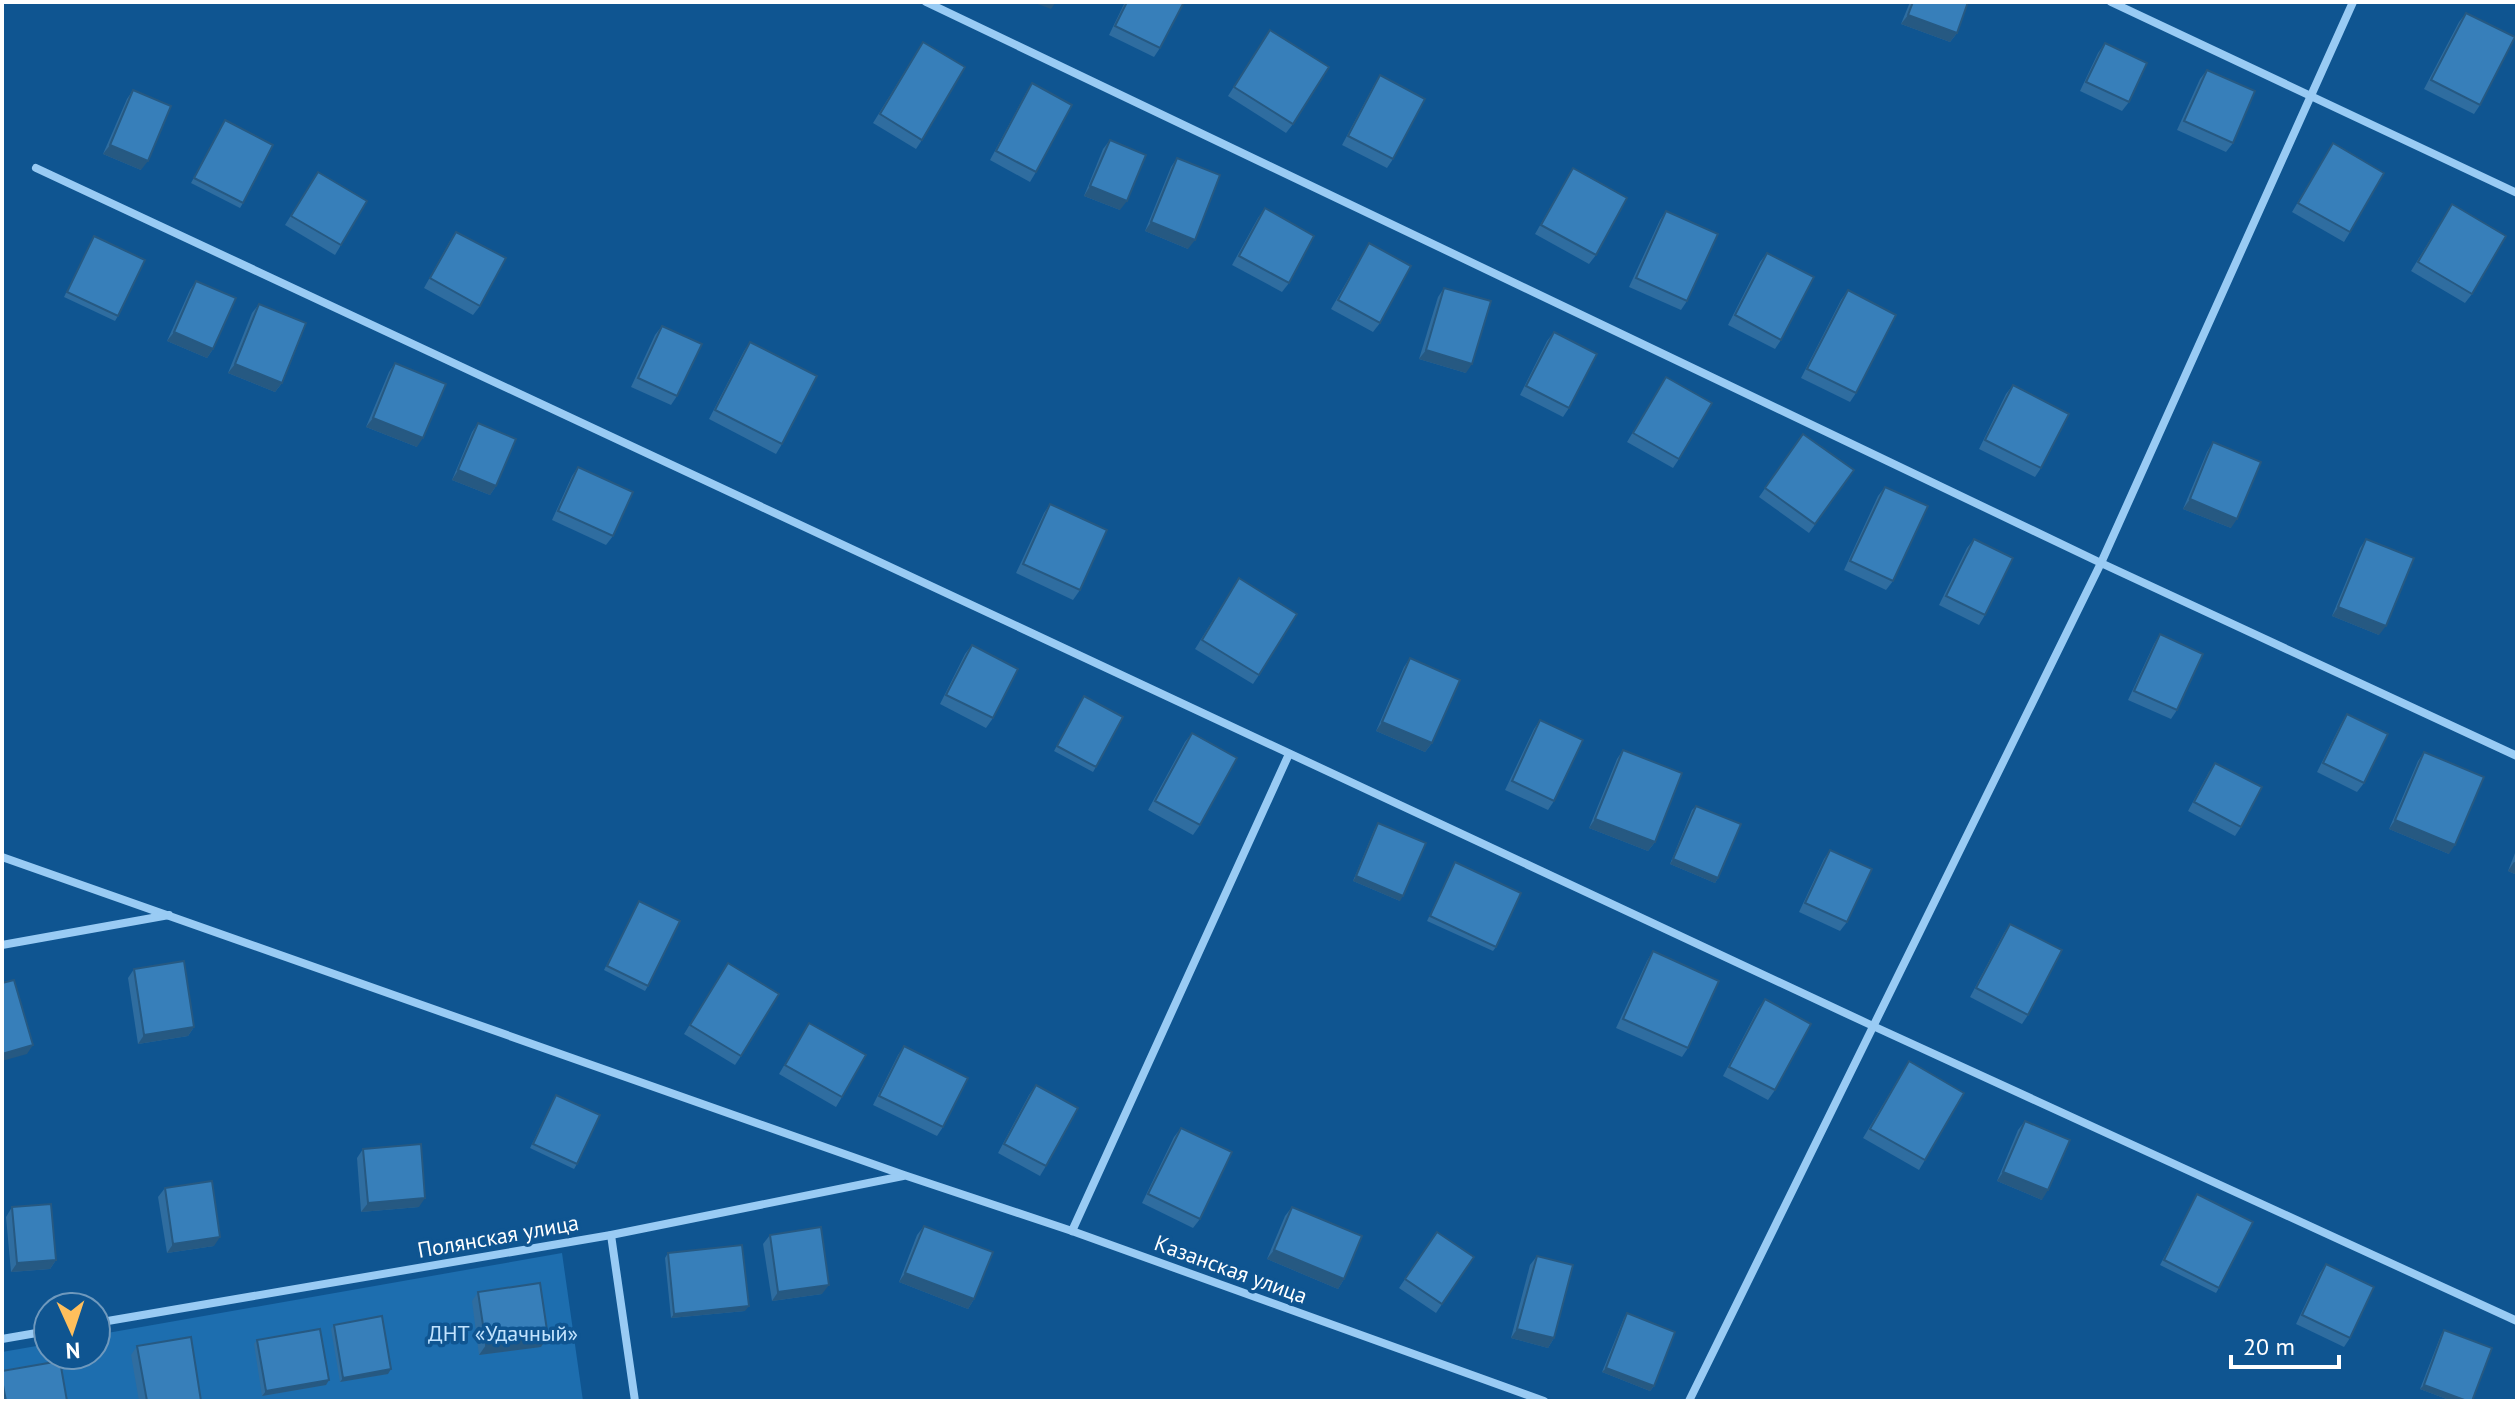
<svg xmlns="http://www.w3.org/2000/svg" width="2519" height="1403" viewBox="0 0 2519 1403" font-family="'PT Sans',sans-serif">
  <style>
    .green { fill: #1d6eaf }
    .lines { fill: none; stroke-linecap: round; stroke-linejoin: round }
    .street { stroke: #99cbf4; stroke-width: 8 }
    .wall { fill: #2f6da0 }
    .shaded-wall { fill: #265982 }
    .building { fill: #377fba; stroke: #265982; stroke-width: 2 }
    .labels { text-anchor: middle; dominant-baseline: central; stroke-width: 7; stroke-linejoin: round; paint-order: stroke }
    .street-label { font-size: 22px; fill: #fff; stroke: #0f5591 }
    .park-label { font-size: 22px; fill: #c1e3fe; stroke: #0f5591 }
  </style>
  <rect width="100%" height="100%" fill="#0f5591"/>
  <polygon class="green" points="562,1253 583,1401 2,1401 2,1352 48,1344 48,1355 96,1355 96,1335"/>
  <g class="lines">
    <g class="street">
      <polyline points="926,2 2101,563 2517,756"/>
      <polyline points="2111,2 2517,193"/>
      <polyline points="36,168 1873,1026 2517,1321"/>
      <polyline points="2,857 904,1175 1072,1231 1544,1401"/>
      <polyline points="2,945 169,915"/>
      <polyline points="1072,1231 1289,754"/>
      <polyline points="611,1235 635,1401"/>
      <polyline points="96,1323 611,1235 903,1176"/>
      <polyline points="2,1339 48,1331"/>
      <polyline points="1689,1401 2101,563 2353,2"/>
    </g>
  </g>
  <g class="wall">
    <polygon points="1125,2 1184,2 1160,48 1154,57 1109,35"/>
    <polygon points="1910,2 1968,2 1957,33 1950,42 1901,24"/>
    <polygon points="2466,13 2480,105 2474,114 2424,89 2459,22"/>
    <polygon points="1264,39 1293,124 1286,133 1228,96"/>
    <polygon points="923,42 922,140 916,149 873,123"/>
    <polygon points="2105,43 2129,102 2122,111 2080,91 2098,53"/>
    <polygon points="2207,70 2233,143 2226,152 2177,130 2200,79"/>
    <polygon points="1380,75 1393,159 1387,168 1342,145 1374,85"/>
    <polygon points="1032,83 1036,172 1030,182 990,160 1026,93"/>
    <polygon points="133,90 141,170 103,154 127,99"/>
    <polygon points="225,120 243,203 240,208 191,183"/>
    <polygon points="1110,140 1120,210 1084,196 1103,149"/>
    <polygon points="2333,143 2350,232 2344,242 2292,212"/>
    <polygon points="1177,158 1188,249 1145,231 1171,167"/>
    <polygon points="1573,168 1596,255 1589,264 1535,234"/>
    <polygon points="318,172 341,245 335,255 285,225"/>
    <polygon points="2452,204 2472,294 2465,303 2411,271"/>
    <polygon points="1265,208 1289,283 1282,292 1232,265 1258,218"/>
    <polygon points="1666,211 1687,301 1681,310 1629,287 1660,220"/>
    <polygon points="456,232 480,306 473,315 424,288 450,241"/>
    <polygon points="94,236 118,316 115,321 64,297"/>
    <polygon points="1369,243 1380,323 1373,332 1331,309"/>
    <polygon points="1767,253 1781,340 1775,349 1728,325 1760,262"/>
    <polygon points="196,281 213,349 207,358 167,341 190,290"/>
    <polygon points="1444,288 1466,373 1419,359 1438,297"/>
    <polygon points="1848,290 1856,393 1850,402 1801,378 1841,300"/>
    <polygon points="259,304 282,383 275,392 228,373 252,313"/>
    <polygon points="662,326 677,396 671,405 631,387 655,335"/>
    <polygon points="1554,332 1569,408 1563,417 1520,395 1547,341"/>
    <polygon points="750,342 782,444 776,454 709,419 744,351"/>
    <polygon points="395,363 417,447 366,427 389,372"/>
    <polygon points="1666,377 1679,459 1673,468 1627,442"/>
    <polygon points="2013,385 2041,468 2035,477 1979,449 2006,394"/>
    <polygon points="478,423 496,486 490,495 452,480 472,432"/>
    <polygon points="1803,434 1854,470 1809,533 1759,497"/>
    <polygon points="2213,442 2231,528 2183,509 2207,452"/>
    <polygon points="578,467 613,536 606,545 552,520 572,476"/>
    <polygon points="1885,487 1893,581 1886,590 1844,570 1878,496"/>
    <polygon points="1050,504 1080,590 1073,600 1016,573 1044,513"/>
    <polygon points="1974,539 1985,615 1979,625 1939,605 1967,548"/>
    <polygon points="2366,539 2379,635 2332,616 2360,548"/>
    <polygon points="1239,578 1259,675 1253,684 1195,649"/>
    <polygon points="2160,634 2177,710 2171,719 2128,700 2154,644"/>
    <polygon points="972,645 993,718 986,728 940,704 965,654"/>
    <polygon points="1410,658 1432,743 1425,752 1376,731 1404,667"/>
    <polygon points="1084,696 1096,767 1093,772 1054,751"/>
    <polygon points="2347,714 2364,783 2357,792 2317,772 2341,724"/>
    <polygon points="1540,720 1554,801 1548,810 1505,790 1534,729"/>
    <polygon points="1192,733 1200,825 1193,835 1148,810 1185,742"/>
    <polygon points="1623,750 1655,842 1648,851 1589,828 1617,759"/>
    <polygon points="2424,752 2449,854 2389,829 2418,761"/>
    <polygon points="2215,763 2241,827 2235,836 2188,811 2209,772"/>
    <polygon points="1696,806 1718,878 1715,883 1670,864 1692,810"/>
    <polygon points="1378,823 1400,901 1353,881 1375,828"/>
    <polygon points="2517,848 2517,875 2508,871"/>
    <polygon points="1830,850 1847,922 1840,931 1799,912 1824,859"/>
    <polygon points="1455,862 1496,947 1493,951 1427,921"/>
    <polygon points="639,901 648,986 645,991 604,970"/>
    <polygon points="2010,924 2028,1015 2022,1024 1970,997 2004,933"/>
    <polygon points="1653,951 1688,1048 1682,1057 1616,1028 1647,961"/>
    <polygon points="728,963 741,1056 735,1065 684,1034"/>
    <polygon points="134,969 194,1027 188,1036 138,1044 128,978"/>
    <polygon points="1765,999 1775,1090 1768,1100 1723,1076 1758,1009"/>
    <polygon points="809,1023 842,1097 836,1107 779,1074"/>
    <polygon points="904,1046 943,1127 937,1136 873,1105 898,1055"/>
    <polygon points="1909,1061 1925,1160 1919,1170 1863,1138"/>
    <polygon points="1036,1085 1046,1166 1040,1176 998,1153 1029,1095"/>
    <polygon points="556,1095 577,1164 574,1169 530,1148"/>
    <polygon points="2025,1121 2042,1200 1997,1181 2018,1130"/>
    <polygon points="1181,1128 1200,1219 1193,1228 1142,1203 1174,1137"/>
    <polygon points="363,1149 419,1207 361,1212 357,1158"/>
    <polygon points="165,1188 214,1246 167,1253 158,1197"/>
    <polygon points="2197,1194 2219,1288 2216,1293 2160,1265"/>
    <polygon points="12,1207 56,1260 50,1269 11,1272 6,1217"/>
    <polygon points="1292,1207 1344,1279 1338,1289 1267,1259 1285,1216"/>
    <polygon points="924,1226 974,1299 968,1309 899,1282 917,1235"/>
    <polygon points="1437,1232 1474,1257 1436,1313 1399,1288"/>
    <polygon points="770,1235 822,1294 772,1301 763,1244"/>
    <polygon points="668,1253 745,1311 671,1318 665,1258"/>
    <polygon points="1537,1256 1554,1338 1548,1348 1511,1338 1530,1265"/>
    <polygon points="2326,1264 2350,1338 2344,1347 2296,1324 2320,1273"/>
    <polygon points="478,1292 541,1347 479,1355 472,1301"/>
    <polygon points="1627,1313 1654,1386 1650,1391 1602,1372 1624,1318"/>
    <polygon points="334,1325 388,1374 340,1382 331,1329"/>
    <polygon points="2444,1330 2472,1401 2452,1401 2420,1389 2441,1335"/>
    <polygon points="257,1340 329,1380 326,1385 262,1396 254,1344"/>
    <polygon points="137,1346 201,1401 139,1401 131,1355"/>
    <polygon points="2,1371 67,1401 2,1401"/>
  </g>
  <g class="shaded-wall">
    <polygon points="1032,2 1056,2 1051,9"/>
    <polygon points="1908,15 1957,33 1950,42 1901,24"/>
    <polygon points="110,145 148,161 141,170 103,154"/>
    <polygon points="1090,186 1127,201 1120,210 1084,196"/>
    <polygon points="1151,222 1195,240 1188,249 1145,231"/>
    <polygon points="174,332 213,349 207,358 167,341"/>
    <polygon points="1426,350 1472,364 1466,373 1419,359"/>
    <polygon points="235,364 282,383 275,392 228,373"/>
    <polygon points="373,418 423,438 417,447 366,427"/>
    <polygon points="458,470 496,486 490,495 452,480"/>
    <polygon points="2190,499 2237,519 2231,528 2183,509"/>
    <polygon points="2338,607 2386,626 2379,635 2332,616"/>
    <polygon points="1382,722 1432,743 1425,752 1376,731"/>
    <polygon points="1595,819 1655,842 1648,851 1589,828"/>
    <polygon points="2395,820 2455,845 2449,854 2389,829"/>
    <polygon points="1673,859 1718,878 1715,883 1670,864"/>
    <polygon points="2514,862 2517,863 2517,875 2508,871"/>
    <polygon points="1356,876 1403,896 1400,901 1353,881"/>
    <polygon points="194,1027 188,1036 138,1044 144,1035"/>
    <polygon points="33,1045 27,1054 2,1061 2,1054"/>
    <polygon points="2003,1172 2048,1190 2042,1200 1997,1181"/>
    <polygon points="425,1198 419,1207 361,1212 368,1203"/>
    <polygon points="220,1237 214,1246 167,1253 173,1244"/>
    <polygon points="1274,1250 1344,1279 1338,1289 1267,1259"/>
    <polygon points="56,1260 50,1269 11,1272 17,1263"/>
    <polygon points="905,1273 974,1299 968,1309 899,1282"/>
    <polygon points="829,1285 822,1294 772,1301 778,1292"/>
    <polygon points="749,1306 745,1311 671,1318 674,1314"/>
    <polygon points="1517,1329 1554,1338 1548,1348 1511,1338"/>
    <polygon points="548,1337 541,1347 479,1355 486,1345"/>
    <polygon points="1606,1368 1654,1386 1650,1391 1602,1372"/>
    <polygon points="391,1369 388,1374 340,1382 343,1378"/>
    <polygon points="329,1380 326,1385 262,1396 266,1391"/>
    <polygon points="2424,1385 2467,1401 2452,1401 2420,1389"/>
  </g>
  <g class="building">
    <polygon points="1127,2 1184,2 1160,48 1115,26"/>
    <polygon points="1913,2 1968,2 1957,33 1908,15"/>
    <polygon points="2466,13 2515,37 2480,105 2431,80"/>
    <polygon points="1270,30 1329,67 1293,124 1234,87"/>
    <polygon points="923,42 965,67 922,140 880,114"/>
    <polygon points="2105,43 2147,63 2129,102 2086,82"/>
    <polygon points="2207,70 2255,91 2233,143 2184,121"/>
    <polygon points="1380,75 1425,99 1393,159 1348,136"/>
    <polygon points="1032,83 1072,105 1036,172 996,151"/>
    <polygon points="133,90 171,106 148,161 110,145"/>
    <polygon points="225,120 273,145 243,203 194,178"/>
    <polygon points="1110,140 1146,155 1127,201 1090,186"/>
    <polygon points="2333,143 2384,173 2350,232 2298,203"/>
    <polygon points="1177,158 1220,175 1195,240 1151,222"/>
    <polygon points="1573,168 1627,198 1596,255 1541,225"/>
    <polygon points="318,172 367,201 341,245 291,216"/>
    <polygon points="2452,204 2506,236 2472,294 2418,262"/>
    <polygon points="1265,208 1314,236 1289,283 1239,256"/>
    <polygon points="1666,211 1718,234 1687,301 1636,278"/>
    <polygon points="456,232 506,258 480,306 430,278"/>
    <polygon points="94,236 145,260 118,316 67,292"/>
    <polygon points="1369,243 1411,266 1380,323 1338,300"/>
    <polygon points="1767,253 1814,277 1781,340 1735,315"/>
    <polygon points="196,281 236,298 213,349 174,332"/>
    <polygon points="1444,288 1491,301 1472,364 1426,350"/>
    <polygon points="1848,290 1896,315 1856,393 1807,369"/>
    <polygon points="259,304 306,323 282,383 235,364"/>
    <polygon points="662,326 702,344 677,396 638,378"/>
    <polygon points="1554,332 1597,354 1569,408 1526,386"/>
    <polygon points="750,342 817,376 782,444 715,410"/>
    <polygon points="395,363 446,384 423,438 373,418"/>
    <polygon points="1666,377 1712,403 1679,459 1633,433"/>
    <polygon points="2013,385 2069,414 2041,468 1985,440"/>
    <polygon points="478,423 516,439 496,486 458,470"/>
    <polygon points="1803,434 1854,470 1815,524 1765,488"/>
    <polygon points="2213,442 2261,462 2237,519 2190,499"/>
    <polygon points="578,467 633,492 613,536 558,511"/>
    <polygon points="1885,487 1928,506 1893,581 1850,561"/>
    <polygon points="1050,504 1107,530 1080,590 1023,564"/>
    <polygon points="1974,539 2013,558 1985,615 1946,596"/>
    <polygon points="2366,539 2414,558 2386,626 2338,607"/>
    <polygon points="1239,578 1297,614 1259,675 1202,640"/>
    <polygon points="2160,634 2203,654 2177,710 2134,691"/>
    <polygon points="972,645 1018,669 993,718 946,695"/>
    <polygon points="1410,658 1460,680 1432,743 1382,722"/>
    <polygon points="1084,696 1123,717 1096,767 1057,746"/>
    <polygon points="2347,714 2388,734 2364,783 2323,763"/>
    <polygon points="1540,720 1583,740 1554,801 1512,781"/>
    <polygon points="1192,733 1237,758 1200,825 1155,801"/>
    <polygon points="1623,750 1682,773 1655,842 1595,819"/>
    <polygon points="2424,752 2484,777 2455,845 2395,820"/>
    <polygon points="2215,763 2262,787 2241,827 2194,802"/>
    <polygon points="1696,806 1741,824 1718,878 1673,859"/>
    <polygon points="1378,823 1426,843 1403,896 1356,876"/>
    <polygon points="1830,850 1872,869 1847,922 1805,903"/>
    <polygon points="1455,862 1521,893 1496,947 1430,916"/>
    <polygon points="639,901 680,921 648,986 607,966"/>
    <polygon points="2010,924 2062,950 2028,1015 1976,988"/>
    <polygon points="1653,951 1719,981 1688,1048 1623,1019"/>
    <polygon points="184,961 194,1027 144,1035 134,969"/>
    <polygon points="728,963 779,994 741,1056 690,1025"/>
    <polygon points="14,980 33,1045 2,1054 2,983"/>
    <polygon points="1765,999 1811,1024 1775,1090 1729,1067"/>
    <polygon points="809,1023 866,1055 842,1097 785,1065"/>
    <polygon points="904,1046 968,1078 943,1127 879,1096"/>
    <polygon points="1909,1061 1964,1093 1925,1160 1870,1129"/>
    <polygon points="1036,1085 1078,1108 1046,1166 1004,1144"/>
    <polygon points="556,1095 600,1115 577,1164 533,1144"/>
    <polygon points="2025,1121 2070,1140 2048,1190 2003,1172"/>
    <polygon points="1181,1128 1232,1152 1200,1219 1148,1194"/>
    <polygon points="421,1144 425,1198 368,1203 363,1149"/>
    <polygon points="212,1181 220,1237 173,1244 165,1188"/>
    <polygon points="2197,1194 2253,1222 2219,1288 2164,1260"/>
    <polygon points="51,1204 56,1260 17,1263 12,1207"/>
    <polygon points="1292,1207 1362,1236 1344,1279 1274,1250"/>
    <polygon points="924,1226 993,1252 974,1299 905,1273"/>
    <polygon points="821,1227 829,1285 778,1292 770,1235"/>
    <polygon points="1437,1232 1474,1257 1442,1304 1405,1279"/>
    <polygon points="742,1245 749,1306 674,1314 668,1253"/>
    <polygon points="1537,1256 1573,1265 1554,1338 1517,1329"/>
    <polygon points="2326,1264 2374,1287 2350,1338 2302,1315"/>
    <polygon points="540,1283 548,1337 486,1345 478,1292"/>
    <polygon points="1627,1313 1675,1332 1654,1386 1606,1368"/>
    <polygon points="382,1316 391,1369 343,1378 334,1325"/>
    <polygon points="320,1329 329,1380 266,1391 257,1340"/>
    <polygon points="2444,1330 2492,1348 2472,1401 2467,1401 2424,1385"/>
    <polygon points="191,1337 201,1401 147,1401 137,1346"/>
    <polygon points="60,1361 67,1401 6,1401 2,1380 2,1371"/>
  </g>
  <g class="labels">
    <g class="street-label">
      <text transform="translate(498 1236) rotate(-10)">Полянская улица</text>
      <text transform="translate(1231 1269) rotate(20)">Казанская улица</text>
    </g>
    <g class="park-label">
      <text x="503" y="1333">ДНТ «Удачный»</text>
    </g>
  </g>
  <rect width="2519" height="1403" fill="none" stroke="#ffffff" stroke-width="8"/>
  <g transform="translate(72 1331) rotate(177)"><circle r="38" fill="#0f5591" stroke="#6f99bd" stroke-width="2"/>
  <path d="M0-6L14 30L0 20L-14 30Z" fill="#ffbf5c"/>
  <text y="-12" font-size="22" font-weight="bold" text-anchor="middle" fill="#ffffff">N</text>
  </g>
  <path d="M2231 1355v12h108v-12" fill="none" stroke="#ffffff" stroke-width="4"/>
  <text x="2243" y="1355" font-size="24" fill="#ffffff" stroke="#0f5591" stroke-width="6" paint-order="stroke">20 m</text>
</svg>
